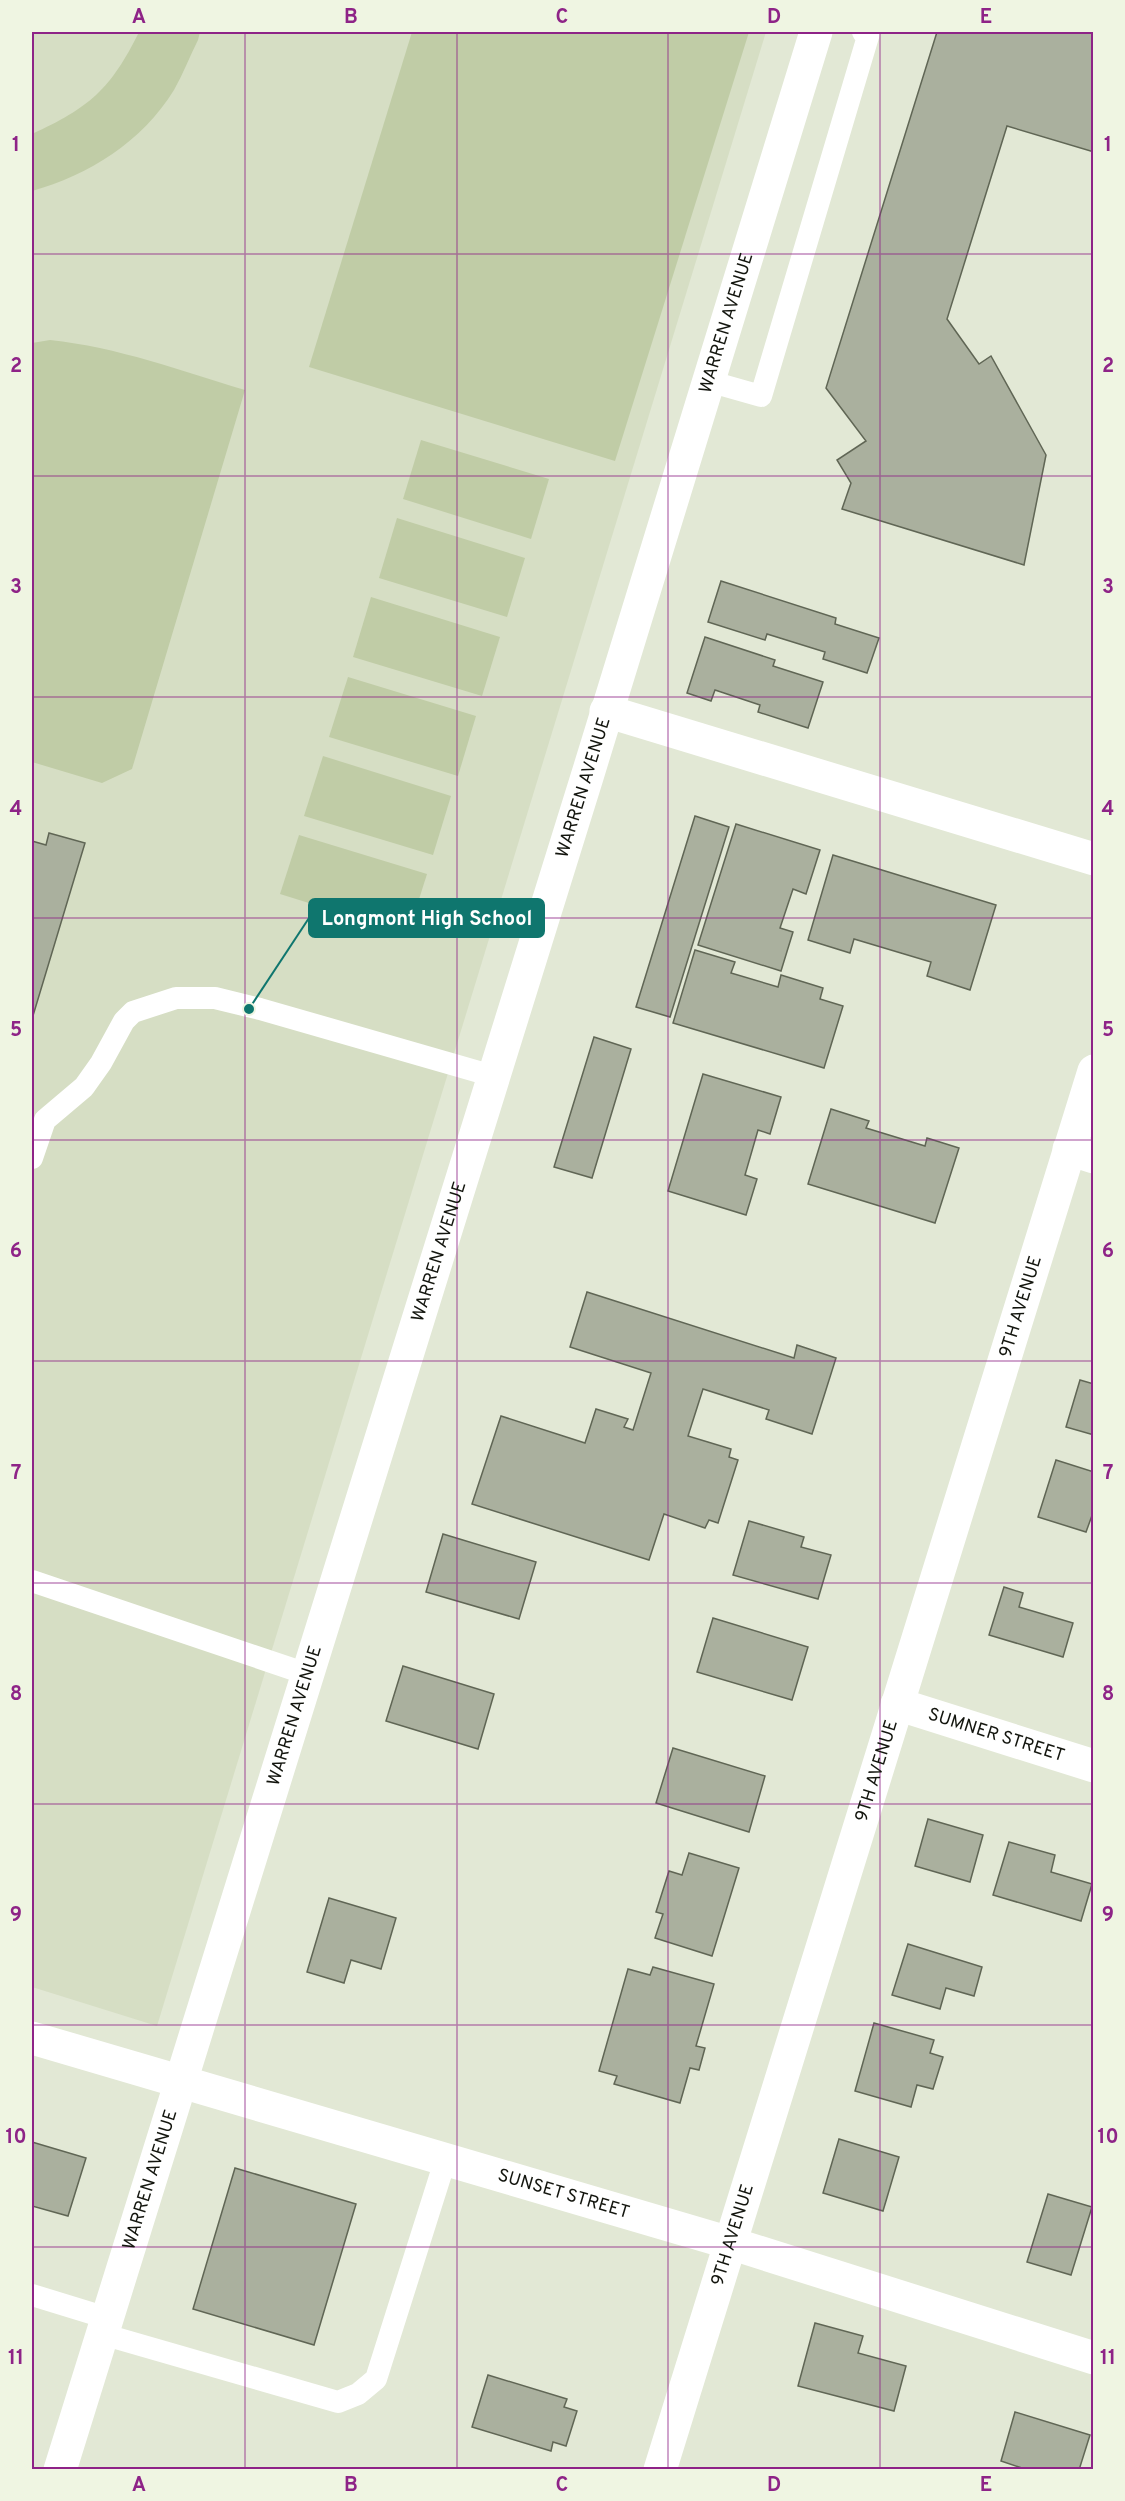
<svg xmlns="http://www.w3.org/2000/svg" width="1125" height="2501" viewBox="0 0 1125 2501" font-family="Overpass,sans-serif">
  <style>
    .built { fill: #d6dec4 }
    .park { fill: #c0cca6 }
    .building { fill: #aab09e; stroke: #606655; stroke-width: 1.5 }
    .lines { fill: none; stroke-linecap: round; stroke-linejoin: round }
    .service { stroke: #fff; stroke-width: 22 }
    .minor { stroke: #fff; stroke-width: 33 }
    .secondary { stroke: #fff; stroke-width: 33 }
    .grid { fill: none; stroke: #8e2387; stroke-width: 1.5; stroke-opacity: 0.55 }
    .labels { text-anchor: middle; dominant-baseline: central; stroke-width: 5; stroke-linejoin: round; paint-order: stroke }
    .street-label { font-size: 18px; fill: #13150e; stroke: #eff5e2 }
    .leader { fill: none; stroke: #0f766e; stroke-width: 2 }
    .callout-dot { fill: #0f766e; stroke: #eff5e2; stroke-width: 2 }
    .callout { fill: #0f766e; stroke: #0f766e; stroke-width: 2 }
    .callout-label { font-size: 20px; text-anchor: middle; font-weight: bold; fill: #fff }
    .neatline { fill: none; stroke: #8e2387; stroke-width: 2 }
    .grid-label { font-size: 20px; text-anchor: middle; font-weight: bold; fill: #8e2387 }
  </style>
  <rect width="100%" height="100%" fill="#e2e8d5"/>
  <polygon class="built" points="32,32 766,32 157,2026 32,1987"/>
  <g class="park">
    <path d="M139,32H200L198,40C190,56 183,74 174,90C142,142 89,175 32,191V134C89,108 111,89 139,32Z"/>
    <polygon points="412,32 749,32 615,461 309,367"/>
    <path d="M50,340C117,347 182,371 245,390L132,769L102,783L32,762V343Z"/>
    <polygon points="421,440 549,479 531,539 403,499"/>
    <polygon points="397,518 525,558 507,617 379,578"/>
    <polygon points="371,597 500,637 482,696 353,657"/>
    <polygon points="348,677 476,716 458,776 329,737"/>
    <polygon points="323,756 451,796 433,855 304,816"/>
    <polygon points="299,835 427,874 408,934 280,894"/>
  </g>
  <g class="building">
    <polygon points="937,32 1094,32 1094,152 1007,126 947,319 979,364 991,356 1046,455 1024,565 842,509 851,483 837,460 866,441 826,388"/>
    <polygon points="721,581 836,618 835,624 879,638 867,673 823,659 825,652 767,634 765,640 708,622"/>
    <polygon points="705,637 775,660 773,666 823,682 808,728 758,712 760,705 715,690 711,701 687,693"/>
    <polygon points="695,816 729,827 670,1017 636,1007"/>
    <polygon points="736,824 820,850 806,894 793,889 780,928 793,932 781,971 698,945"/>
    <polygon points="49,833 85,843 32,1019 32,841 46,845"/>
    <polygon points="833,855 996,905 970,990 927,976 931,962 854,939 850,953 808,940"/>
    <polygon points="695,950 735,962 731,973 778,987 781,975 823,988 820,999 843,1006 824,1068 673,1023"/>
    <polygon points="594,1037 631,1049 592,1178 554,1167"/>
    <polygon points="703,1074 781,1097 770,1134 758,1130 745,1175 757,1179 746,1215 668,1191"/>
    <polygon points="831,1109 869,1121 866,1128 925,1146 927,1138 959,1148 935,1223 808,1184"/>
    <polygon points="587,1292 794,1358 797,1345 836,1358 812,1434 766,1419 769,1410 703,1389 688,1436 731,1449 729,1457 738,1460 718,1523 709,1520 705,1528 664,1514 649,1560 472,1504 501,1416 585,1443 596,1409 628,1419 624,1427 633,1430 651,1373 570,1347"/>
    <polygon points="1080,1380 1094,1384 1094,1435 1066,1427"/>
    <polygon points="1056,1460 1094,1472 1094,1510 1086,1532 1038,1517"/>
    <polygon points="749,1521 804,1537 801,1547 831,1555 818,1599 733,1575"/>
    <polygon points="443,1534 536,1562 519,1619 426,1592"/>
    <polygon points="1004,1587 1023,1593 1019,1607 1073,1623 1063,1657 989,1635"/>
    <polygon points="713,1618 808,1647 792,1700 697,1672"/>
    <polygon points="403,1666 494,1694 478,1749 386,1721"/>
    <polygon points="673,1748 765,1776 749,1832 656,1803"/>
    <polygon points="928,1819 983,1835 970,1882 915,1866"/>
    <polygon points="1009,1842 1055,1855 1051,1872 1092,1884 1081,1921 993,1895"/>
    <polygon points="689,1853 739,1868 712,1956 655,1938 663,1914 656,1912 669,1871 682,1875"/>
    <polygon points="329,1898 396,1918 381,1969 351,1960 344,1983 307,1972"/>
    <polygon points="908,1944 982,1967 974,1996 946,1988 940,2009 892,1995"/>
    <polygon points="653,1967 714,1984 696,2046 705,2048 699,2070 690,2068 680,2103 614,2084 617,2076 599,2071 628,1969 650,1975"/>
    <polygon points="874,2023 934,2040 930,2053 943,2057 933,2089 917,2085 911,2107 855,2091"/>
    <polygon points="839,2139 899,2157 883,2211 823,2193"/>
    <polygon points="32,2142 86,2158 68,2216 32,2206"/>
    <polygon points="235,2168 356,2204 314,2345 193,2309"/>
    <polygon points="1048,2194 1092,2207 1071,2275 1027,2262"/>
    <polygon points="815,2323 863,2336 858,2353 906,2366 894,2411 798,2386"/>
    <polygon points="488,2375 567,2399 564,2407 577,2411 566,2446 553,2442 551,2451 472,2427"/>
    <polygon points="1015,2412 1090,2435 1079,2470 1028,2470 1001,2461"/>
  </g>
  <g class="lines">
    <g class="service">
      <polyline points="708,381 761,396 869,33 863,32"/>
      <polyline points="32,1158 45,1120 84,1087 101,1063 124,1021 133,1012 176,998 215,998 260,1009 493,1076"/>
      <polyline points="32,1581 307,1674"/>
      <polyline points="32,2295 107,2318"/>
      <polyline points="102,2334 338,2402 358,2394 376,2379 445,2161"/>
    </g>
    <g class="minor">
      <polyline points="606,711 1094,859"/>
      <polyline points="1069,1149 1094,1157"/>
      <path id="s1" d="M897,1704L1094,1766"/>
      <path id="s2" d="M32,2038L730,2243L1094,2358"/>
      <path id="s3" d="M60,2470L587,777L816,32"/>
    </g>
    <path class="secondary" id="s4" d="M660,2470L1094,1071"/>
  </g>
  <path class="grid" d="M245,32V2470M457,32V2470M668,32V2470M880,32V2470M32,254H1094M32,476H1094M32,697H1094M32,918H1094M32,1140H1094M32,1361H1094M32,1583H1094M32,1804H1094M32,2025H1094M32,2247H1094"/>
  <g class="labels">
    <g class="street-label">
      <text stroke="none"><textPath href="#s3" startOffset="2248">WARREN AVENUE</textPath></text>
      <text stroke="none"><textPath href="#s3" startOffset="1762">WARREN AVENUE</textPath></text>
      <text stroke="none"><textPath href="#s3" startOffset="1276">WARREN AVENUE</textPath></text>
      <text stroke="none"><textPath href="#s4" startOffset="1218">9TH AVENUE</textPath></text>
      <text stroke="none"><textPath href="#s3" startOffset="790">WARREN AVENUE</textPath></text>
      <text stroke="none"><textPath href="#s1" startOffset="104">SUMNER STREET</textPath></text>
      <text stroke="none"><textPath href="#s4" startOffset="732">9TH AVENUE</textPath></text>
      <text stroke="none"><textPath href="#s3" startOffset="304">WARREN AVENUE</textPath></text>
      <text stroke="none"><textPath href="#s2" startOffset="554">SUNSET STREET</textPath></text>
      <text stroke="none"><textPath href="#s4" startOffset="246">9TH AVENUE</textPath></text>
    </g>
  </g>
  <path class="leader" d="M249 1009L309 918"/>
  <circle class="callout-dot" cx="249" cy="1009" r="6"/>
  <rect class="callout" x="309" y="899" width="235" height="38" rx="6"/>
  <g class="callout-label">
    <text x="427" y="925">Longmont High School</text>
  </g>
  <rect width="1125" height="2501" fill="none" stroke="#eff5e2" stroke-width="66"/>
  <rect x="33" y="33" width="1059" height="2435" class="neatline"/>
  <g class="grid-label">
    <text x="139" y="23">A</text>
    <text x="351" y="23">B</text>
    <text x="562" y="23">C</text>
    <text x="774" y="23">D</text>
    <text x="986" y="23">E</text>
    <text x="16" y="151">1</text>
    <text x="1108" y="151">1</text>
    <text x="16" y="372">2</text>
    <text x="1108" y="372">2</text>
    <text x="16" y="593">3</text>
    <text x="1108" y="593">3</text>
    <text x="16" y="815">4</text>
    <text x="1108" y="815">4</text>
    <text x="16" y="1036">5</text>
    <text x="1108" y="1036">5</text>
    <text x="16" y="1257">6</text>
    <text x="1108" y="1257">6</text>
    <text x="16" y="1479">7</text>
    <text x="1108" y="1479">7</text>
    <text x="16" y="1700">8</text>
    <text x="1108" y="1700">8</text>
    <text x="16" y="1921">9</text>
    <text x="1108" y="1921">9</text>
    <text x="16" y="2143">10</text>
    <text x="1108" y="2143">10</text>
    <text x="16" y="2364">11</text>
    <text x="1108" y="2364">11</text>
    <text x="139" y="2491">A</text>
    <text x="351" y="2491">B</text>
    <text x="562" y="2491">C</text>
    <text x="774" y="2491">D</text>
    <text x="986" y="2491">E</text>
  </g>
</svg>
